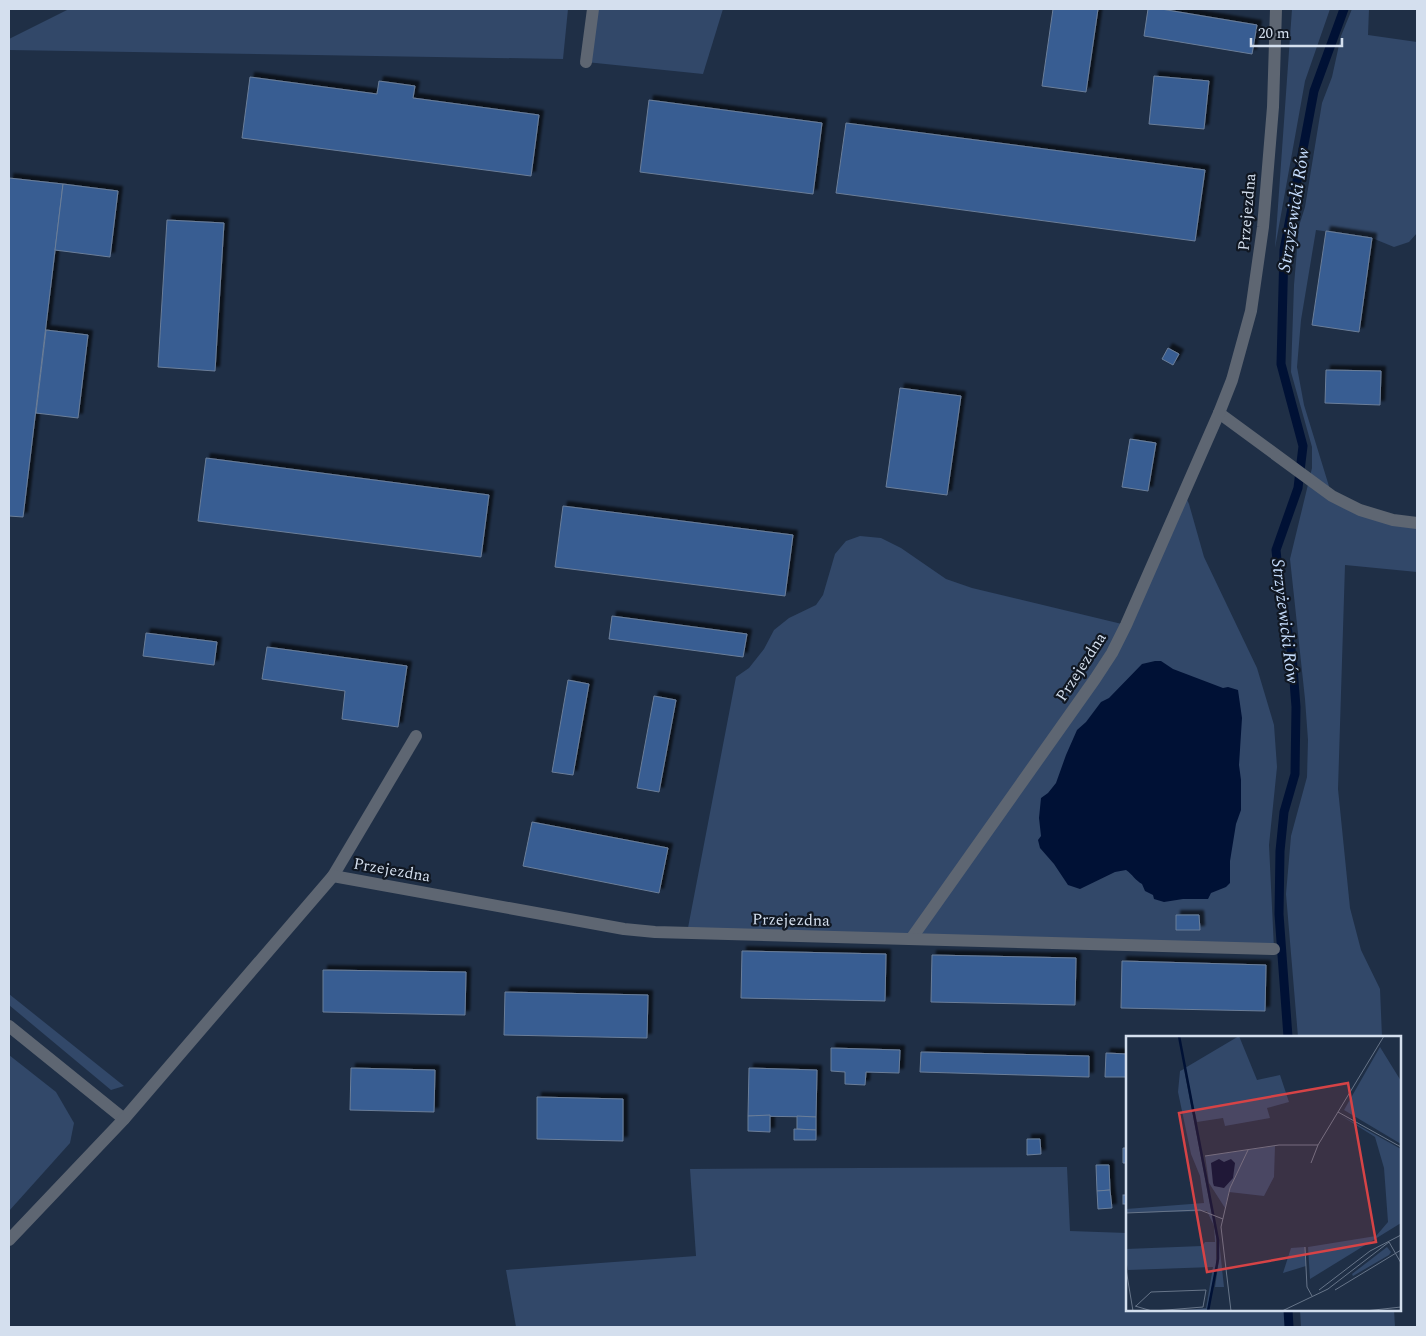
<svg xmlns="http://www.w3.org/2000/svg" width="1426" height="1336" viewBox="0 0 1426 1336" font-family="Spectral,serif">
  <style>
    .green { fill: #324869 }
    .water { fill: #001135 }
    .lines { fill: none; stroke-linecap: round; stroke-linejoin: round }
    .stream { stroke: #001135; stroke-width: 9 }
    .building { fill: #375d92; stroke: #6b7e99; filter: url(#shadow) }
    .service { stroke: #5e6672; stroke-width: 12 }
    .minor { stroke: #5e6672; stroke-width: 12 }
    .labels { text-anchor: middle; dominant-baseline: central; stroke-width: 4.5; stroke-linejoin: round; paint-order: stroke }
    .street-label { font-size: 16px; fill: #d4dfee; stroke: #101722 }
    .water-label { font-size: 18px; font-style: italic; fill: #c5dcfc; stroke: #101722 }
    .inset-river { fill: none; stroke: #001135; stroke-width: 2.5 }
    .inset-road { fill: none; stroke: #677589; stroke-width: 1 }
    .view { fill: #d64346; fill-opacity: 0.15; stroke: #d64346; stroke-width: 2.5 }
    .inset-edge { fill: none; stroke: #d4dfee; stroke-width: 2.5 }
  </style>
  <defs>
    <filter id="shadow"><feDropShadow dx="4.5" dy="-4.5" stdDeviation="1" flood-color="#0009"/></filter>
  </defs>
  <rect width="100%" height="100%" fill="#1f2f46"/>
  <g class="green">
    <polygon points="69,9 568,9 563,59 9,50 9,39"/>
    <polygon points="593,9 723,9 703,74 586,62"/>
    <polygon points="1292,9 1330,9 1305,81 1275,248"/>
    <polygon points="1352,9 1369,9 1368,35 1417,42 1417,233 1409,242 1394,247 1372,238 1316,230 1301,320 1297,367 1304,405 1332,496 1417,523 1417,572 1345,565 1338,789 1350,908 1361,950 1380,989 1382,1037 1298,1037 1286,894 1291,836 1307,777 1308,740 1305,699 1290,559 1312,468 1312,447 1291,372 1294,285 1299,226 1305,207 1322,103 1332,77 1341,36"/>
    <polygon points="1184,493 1189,504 1204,557 1257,668 1274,725 1277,767 1269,845 1274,949 687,933 736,677 749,668 764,649 774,630 789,618 816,605 823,595 835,554 846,541 860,536 881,538 901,548 946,579 972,588 1126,625"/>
    <polygon points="9,994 124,1086 111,1090 9,1005"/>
    <polygon points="9,1055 56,1092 74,1123 70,1143 9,1211"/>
    <polygon points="1067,1167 1070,1231 1127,1233 1127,1310 1288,1310 1289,1327 516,1327 506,1270 696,1256 690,1169"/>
    <polygon points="1300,1310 1394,1310 1395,1327 1301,1327"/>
  </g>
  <path class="water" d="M1155,661H1161L1173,669L1223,688L1228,687L1238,690L1242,718L1239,765L1241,780V810L1236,824L1230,861V883L1226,887L1211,893L1208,899H1183L1164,902L1154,899L1153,895L1145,891L1142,884C1135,880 1133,875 1126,870L1115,872L1080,889L1068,885L1054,864L1040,848L1038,840L1041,836L1039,818L1041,798L1048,793L1056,783L1066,755L1077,730L1086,722L1101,702L1109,698L1142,664Z"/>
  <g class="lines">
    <g class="stream">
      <polyline points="1288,1037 1279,914 1280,851 1284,812 1295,774 1296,707 1292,655 1280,589 1276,550 1298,488 1303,446 1281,364 1284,250 1314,91 1344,9"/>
      <polyline points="1288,1310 1289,1327"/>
    </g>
  </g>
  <g class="building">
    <polygon points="1053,9 1098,9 1086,92 1042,86"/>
    <polygon points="1148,9 1161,9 1257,25 1252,54 1144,36"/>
    <polygon points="1154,76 1209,81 1204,129 1149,124"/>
    <polygon points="250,77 377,94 379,81 415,86 413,98 539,115 531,176 242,138"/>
    <polygon points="649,100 822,123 813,194 640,172"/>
    <polygon points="846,123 1205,170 1195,241 836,193"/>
    <polygon points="9,178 63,184 23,517 9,516"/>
    <polygon points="63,184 118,191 110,257 55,250"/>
    <polygon points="167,220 224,223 215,371 158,367"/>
    <polygon points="1326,231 1372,238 1359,332 1312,325"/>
    <polygon points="46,330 88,335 78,418 36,413"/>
    <polygon points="1168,348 1179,354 1173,365 1162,359"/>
    <polygon points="1326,370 1381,371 1380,405 1325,403"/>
    <polygon points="900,388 961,396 947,495 886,487"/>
    <polygon points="1130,439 1156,443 1148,491 1122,487"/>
    <polygon points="206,458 489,495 481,557 198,521"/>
    <polygon points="563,506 793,535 785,596 555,567"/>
    <polygon points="612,616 747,634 743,657 609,639"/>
    <polygon points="146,633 217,642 214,665 143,656"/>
    <polygon points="267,647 407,666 398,727 342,719 345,691 262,679"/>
    <polygon points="568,680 589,684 573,775 552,772"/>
    <polygon points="654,696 676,700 659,792 637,788"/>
    <polygon points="532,822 668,848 659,893 523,866"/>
    <polygon points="1176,915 1199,915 1200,930 1176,930"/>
    <polygon points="742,951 886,954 885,1001 741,998"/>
    <polygon points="932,955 1076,958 1075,1005 931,1002"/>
    <polygon points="1122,961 1266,965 1265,1011 1121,1008"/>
    <polygon points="323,970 466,972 465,1015 323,1012"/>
    <polygon points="505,992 648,995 647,1038 504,1035"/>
    <polygon points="831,1048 900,1050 899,1073 866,1072 865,1085 845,1084 845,1072 831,1071"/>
    <polygon points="921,1052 1089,1056 1089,1077 920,1072"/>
    <polygon points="1106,1053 1127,1054 1127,1077 1105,1077"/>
    <polygon points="351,1068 435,1070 434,1112 350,1110"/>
    <polygon points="749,1068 817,1070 816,1117 748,1116"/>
    <polygon points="537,1097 623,1099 623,1141 537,1139"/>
    <polygon points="770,1115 770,1132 748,1131 748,1116"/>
    <polygon points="797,1116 816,1117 816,1130 797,1129"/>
    <polygon points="794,1129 816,1130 816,1140 794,1140"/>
    <polygon points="1027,1139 1040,1139 1041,1154 1027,1155"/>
    <polygon points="1123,1148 1127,1148 1127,1168 1126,1168 1126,1163 1123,1163"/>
    <polygon points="1096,1165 1109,1165 1110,1190 1097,1191"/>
    <polygon points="1110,1190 1112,1208 1098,1209 1097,1191"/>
    <rect x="1123" y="1195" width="4" height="9"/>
  </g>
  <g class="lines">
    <g class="service">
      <polyline points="586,62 593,9"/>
      <polyline points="333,876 416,736"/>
    </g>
    <g class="minor">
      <polyline points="1219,413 1332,496 1360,510 1393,520 1417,523"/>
      <polyline points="911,939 1095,679 1112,653 1126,625 1219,413 1232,380 1251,311 1263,227 1273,107 1276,9"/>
      <polyline points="9,1026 124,1119"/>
      <polyline points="9,1240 124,1119 333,876 624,929 655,932 1274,949"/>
    </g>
  </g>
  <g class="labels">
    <g class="street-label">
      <text transform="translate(1247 212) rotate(-85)">Przejezdna</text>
      <text transform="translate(1081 667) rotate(-57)">Przejezdna</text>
      <text transform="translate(392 870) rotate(10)">Przejezdna</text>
      <text transform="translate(791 920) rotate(1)">Przejezdna</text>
    </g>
    <g class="water-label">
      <text transform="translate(1294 210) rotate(-81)">Strzyżewicki Rów</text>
      <text transform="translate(1285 621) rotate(83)">Strzyżewicki Rów</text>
    </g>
  </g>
  <g transform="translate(1126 1036)">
    <rect width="275" height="275" fill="#1f2f46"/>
    <path d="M113,0L131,44L154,39L163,66L141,72L144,82L99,90L97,82L71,86L59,32ZM254,11L275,45V108L218,74ZM58,33L90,200V230L81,275H52L80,272L87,231L2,234L0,223V213L76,210L79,206H89L88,190L81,175L0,177V173L78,167L74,140L65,118L52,56L54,35ZM214,79L275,113V187L184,243L182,211L250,200L262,186L258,132L249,101ZM149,110L148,141L138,160L103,156L99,172L83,147L79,120ZM93,204L98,251H89L93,224ZM179,211L180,230L157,237L165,212ZM261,211L265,216L263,219L227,240L226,238Z" fill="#324869"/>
    <path d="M93,123L98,126L105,123L109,127L107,142L98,152L88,150L87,147L85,127Z" fill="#001135"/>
    <path class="inset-river" d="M53,0L92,204V223L82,275"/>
    <path class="inset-road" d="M212,76L275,111M79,120L153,109H192M185,127L192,109L258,0M0,177L74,174L97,183M263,206L275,227M179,211L181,251L186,260M0,233L7,275M193,254L244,215L275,199M209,254L275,214M9,270L26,275M10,270L25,256L80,254L77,271L28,275M105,275L95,191L104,152L122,114M156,275L202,253L263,206M239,275L275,271"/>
    <path class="view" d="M222,47L250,206L81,236L53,77Z"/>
    <rect width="275" height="275" class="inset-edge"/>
  </g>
  <rect width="1426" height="1336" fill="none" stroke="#d4dfee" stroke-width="20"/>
  <path d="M1251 38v8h91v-8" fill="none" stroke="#d4dfee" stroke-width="2.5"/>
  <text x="1258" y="38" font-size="15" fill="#d4dfee" stroke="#101722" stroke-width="4" paint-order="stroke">20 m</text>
</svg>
